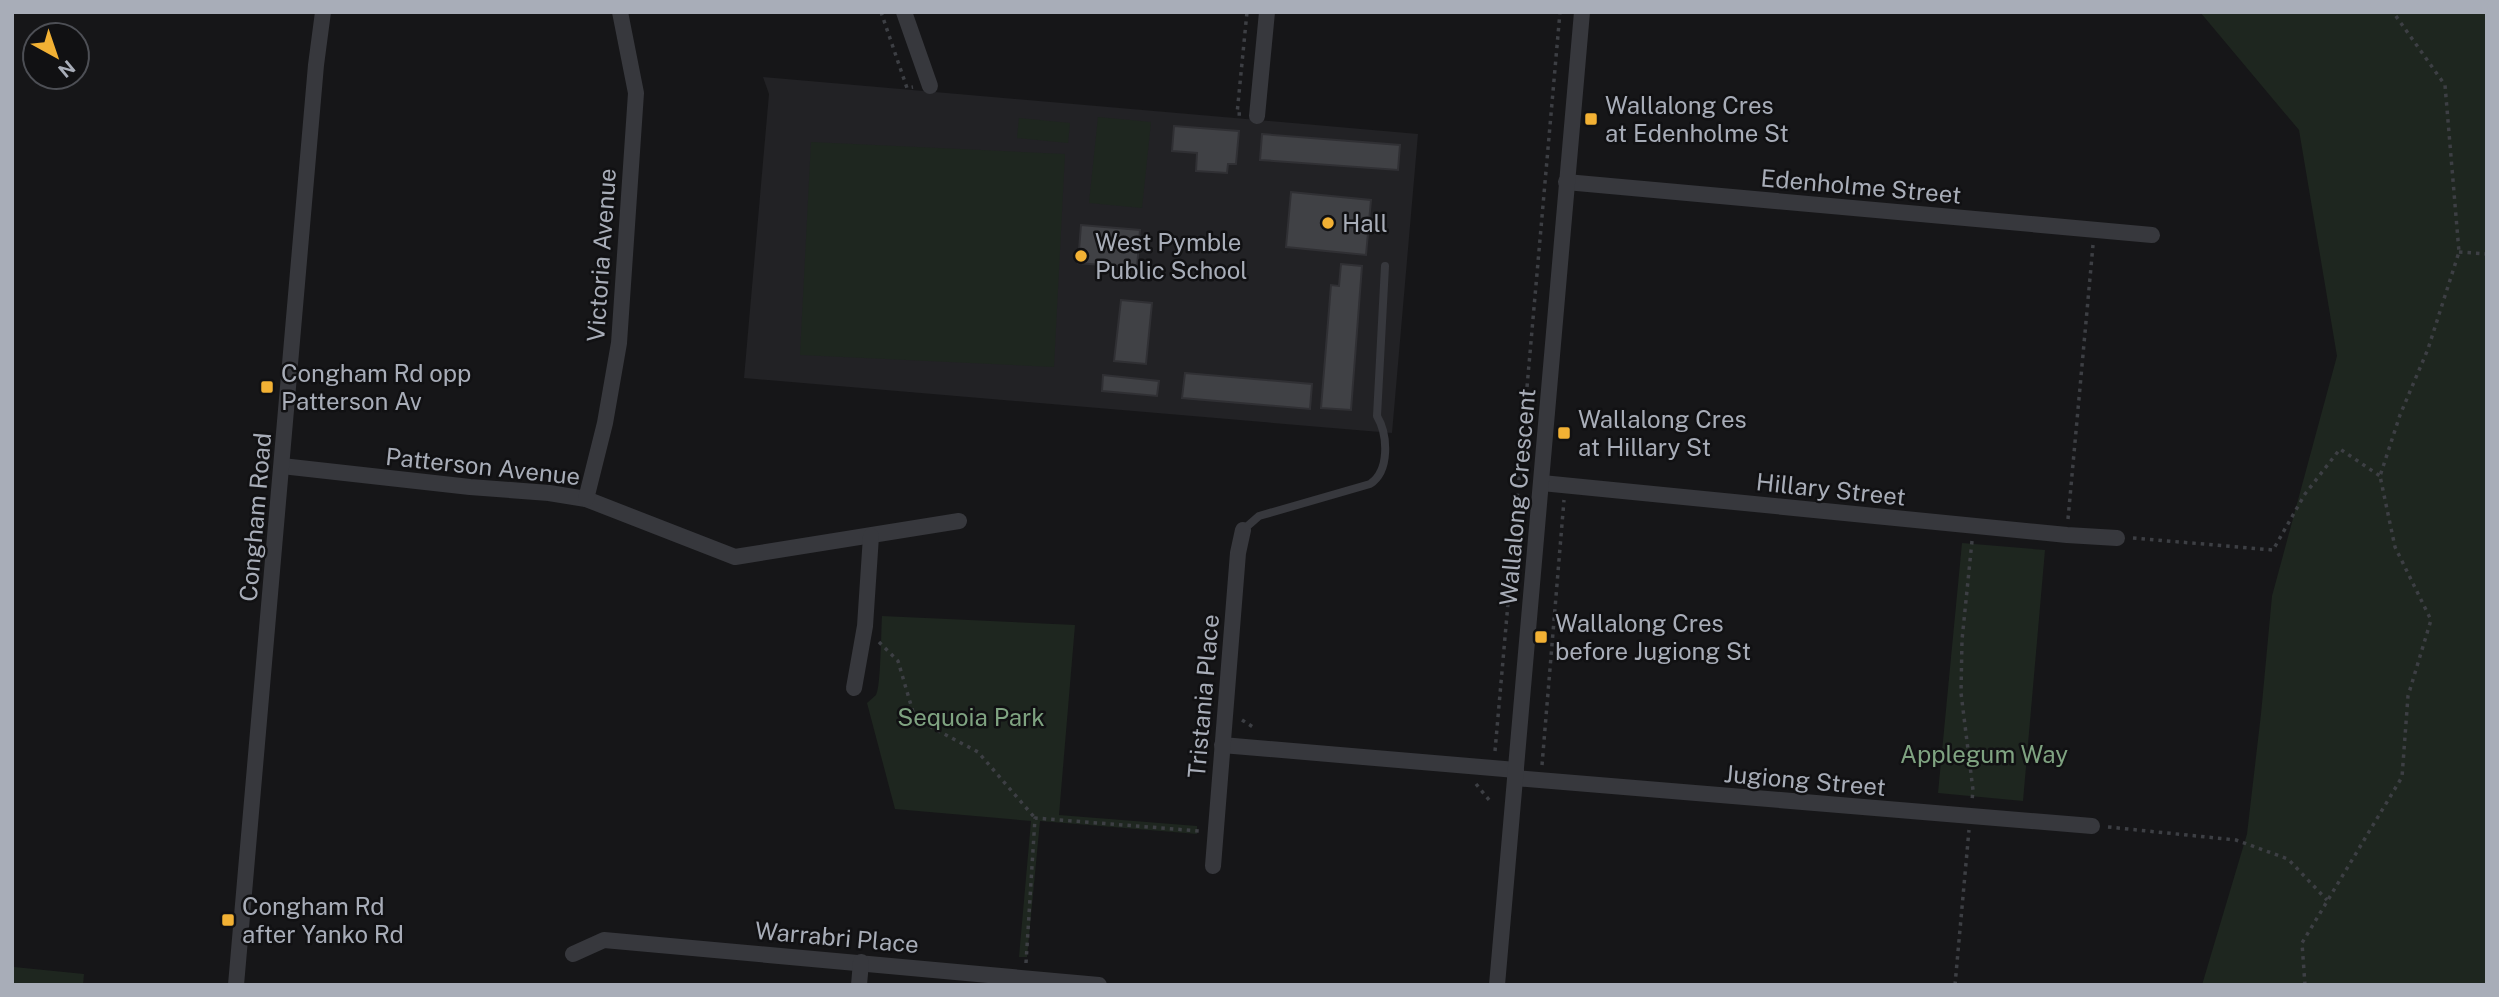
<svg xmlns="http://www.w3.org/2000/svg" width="2499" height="997" viewBox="0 0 2499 997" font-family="'Public Sans',sans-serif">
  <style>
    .built { fill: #222225 }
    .green { fill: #1e261f }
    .building { fill: #404145; stroke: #303034; stroke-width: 2 }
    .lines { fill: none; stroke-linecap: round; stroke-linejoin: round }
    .path { stroke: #3d3f44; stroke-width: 3.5; stroke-dasharray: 3.5 5; stroke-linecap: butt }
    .lane { stroke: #37383d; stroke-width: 8 }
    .street { stroke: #37383d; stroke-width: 16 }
    .poi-dot { fill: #f2b134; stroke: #111113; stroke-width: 2.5 }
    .labels { text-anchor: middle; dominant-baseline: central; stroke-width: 5; stroke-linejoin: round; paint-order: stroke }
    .poi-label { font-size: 24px; fill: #a8adb8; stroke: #111113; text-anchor: start }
    .street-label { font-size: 24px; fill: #a8adb8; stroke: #111113 }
    .park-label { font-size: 24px; fill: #7fa381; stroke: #111113 }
  </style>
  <rect width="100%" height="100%" fill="#161618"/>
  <polygon class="built" points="763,77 1418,134 1392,433 744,378 769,94"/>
  <g class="green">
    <polygon points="2200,12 2487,12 2487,985 2202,985 2247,834 2261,714 2272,596 2337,356 2299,130"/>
    <polygon points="1098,117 1151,122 1142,208 1089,203"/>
    <polygon points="1019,118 1070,123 1068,143 1017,138"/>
    <polygon points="811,142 1065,154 1054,367 800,355"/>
    <polygon points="1962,543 2045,550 2023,801 1938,793"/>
    <path d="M882,616L1075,625L1059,815L1197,826V834L1040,821L1027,957H1019L1031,821L895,809L867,703C870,700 873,698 876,695C881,687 881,630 882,616Z"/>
    <polygon points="14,967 84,974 83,985 12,985"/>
  </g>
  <g class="building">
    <polygon points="1174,126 1239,131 1236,164 1228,164 1227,173 1196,171 1197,153 1172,151"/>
    <polygon points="1262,134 1400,145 1398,170 1260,160"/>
    <polygon points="1291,192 1371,200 1366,255 1286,247"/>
    <polygon points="1081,225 1140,230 1137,268 1078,263"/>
    <polygon points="1341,264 1362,266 1351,410 1321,408 1331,285 1339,286"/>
    <polygon points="1121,300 1152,303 1146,364 1114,361"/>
    <polygon points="1185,373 1312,384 1310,409 1182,398"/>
    <polygon points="1103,375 1159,381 1157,396 1102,391"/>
  </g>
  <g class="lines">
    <g class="path">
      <polyline points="881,12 907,88 913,87"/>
      <polyline points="1241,114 1237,114 1247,12"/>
      <polyline points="2459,252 2487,254"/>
      <polyline points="2068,519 2093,245"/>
      <polyline points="2133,538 2273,550 2305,494 2340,449 2380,476"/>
      <polyline points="1972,541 1962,640 1961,693 1973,790 1972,801"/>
      <polyline points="879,642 898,661 913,712 931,727 978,752 1035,818"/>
      <polyline points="1242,720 1256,729"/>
      <polyline points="1495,751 1560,12"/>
      <polyline points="1542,765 1564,500"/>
      <polyline points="1476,784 1490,801"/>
      <polyline points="2108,827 2236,840 2288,859 2327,900"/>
      <polyline points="1026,963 1035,818 1199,831"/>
      <polyline points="1955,985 1969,830"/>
      <polyline points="2305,985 2302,943 2402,777 2408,696 2431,620 2395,547 2380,476 2400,415 2428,349 2459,252 2445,85 2393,12"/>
    </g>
    <path class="lane" d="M1243,530L1259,516L1370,484C1390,471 1388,435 1377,416L1385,266"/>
    <g class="street">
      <polyline points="904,12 930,86"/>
      <polyline points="1257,116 1267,12"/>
      <polyline points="1566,182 2152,235"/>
      <polyline points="282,466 470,487 549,493 586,499 735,557 959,521"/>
      <polyline points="1542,483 2067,535 2117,538"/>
      <polyline points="586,499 605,423 619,343 636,93 620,12"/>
      <polyline points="854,688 865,626 871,536"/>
      <polyline points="1222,745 1516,770"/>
      <polyline points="1515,778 2092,826"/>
      <polyline points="1213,866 1238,553 1243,530"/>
      <polyline points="573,954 604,940 1099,985"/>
      <polyline points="236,985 316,65 323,12"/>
      <polyline points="859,985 861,962"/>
      <polyline points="1497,985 1582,12"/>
    </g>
  </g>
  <g class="poi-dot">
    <rect x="1584" y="112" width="14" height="14" rx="3.5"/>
    <circle cx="1328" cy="223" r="7"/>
    <circle cx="1081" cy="256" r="7"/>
    <rect x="260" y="380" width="14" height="14" rx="3.5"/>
    <rect x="1557" y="426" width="14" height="14" rx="3.5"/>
    <rect x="1534" y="630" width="14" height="14" rx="3.5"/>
    <rect x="221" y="913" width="14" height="14" rx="3.5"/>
  </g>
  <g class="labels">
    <g class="poi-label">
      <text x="1605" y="105">Wallalong Cres<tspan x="1605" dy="28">at Edenholme St</tspan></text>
      <text x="1342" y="223">Hall</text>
      <text x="1095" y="242">West Pymble<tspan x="1095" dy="28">Public School</tspan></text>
      <text x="281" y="373">Congham Rd opp<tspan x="281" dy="28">Patterson Av</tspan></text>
      <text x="1578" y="419">Wallalong Cres<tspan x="1578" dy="28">at Hillary St</tspan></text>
      <text x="1555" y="623">Wallalong Cres<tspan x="1555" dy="28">before Jugiong St</tspan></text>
      <text x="242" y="906">Congham Rd<tspan x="242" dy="28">after Yanko Rd</tspan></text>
    </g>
    <g class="street-label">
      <text transform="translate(1861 186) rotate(5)">Edenholme Street</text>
      <text transform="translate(601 255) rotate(-86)">Victoria Avenue</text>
      <text transform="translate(483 466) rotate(6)">Patterson Avenue</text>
      <text transform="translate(1831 489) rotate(6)">Hillary Street</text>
      <text transform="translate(1517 497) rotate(-85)">Wallalong Crescent</text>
      <text transform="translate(255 517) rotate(-85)">Congham Road</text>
      <text transform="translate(1203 696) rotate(-85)">Tristania Place</text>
      <text transform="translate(1805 780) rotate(5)">Jugiong Street</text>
      <text transform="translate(837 937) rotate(5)">Warrabri Place</text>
    </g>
    <g class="park-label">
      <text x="971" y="717">Sequoia Park</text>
      <text x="1984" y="754">Applegum Way</text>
    </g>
  </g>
  <rect width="2499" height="997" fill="none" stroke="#a8adb8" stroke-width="28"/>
  <g transform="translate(56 56) rotate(140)"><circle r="33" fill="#111113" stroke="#4d4f55" stroke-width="2"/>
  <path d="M0-5L12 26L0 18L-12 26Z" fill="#f2b134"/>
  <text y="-10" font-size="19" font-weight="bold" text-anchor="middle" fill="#a8adb8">N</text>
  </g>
</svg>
